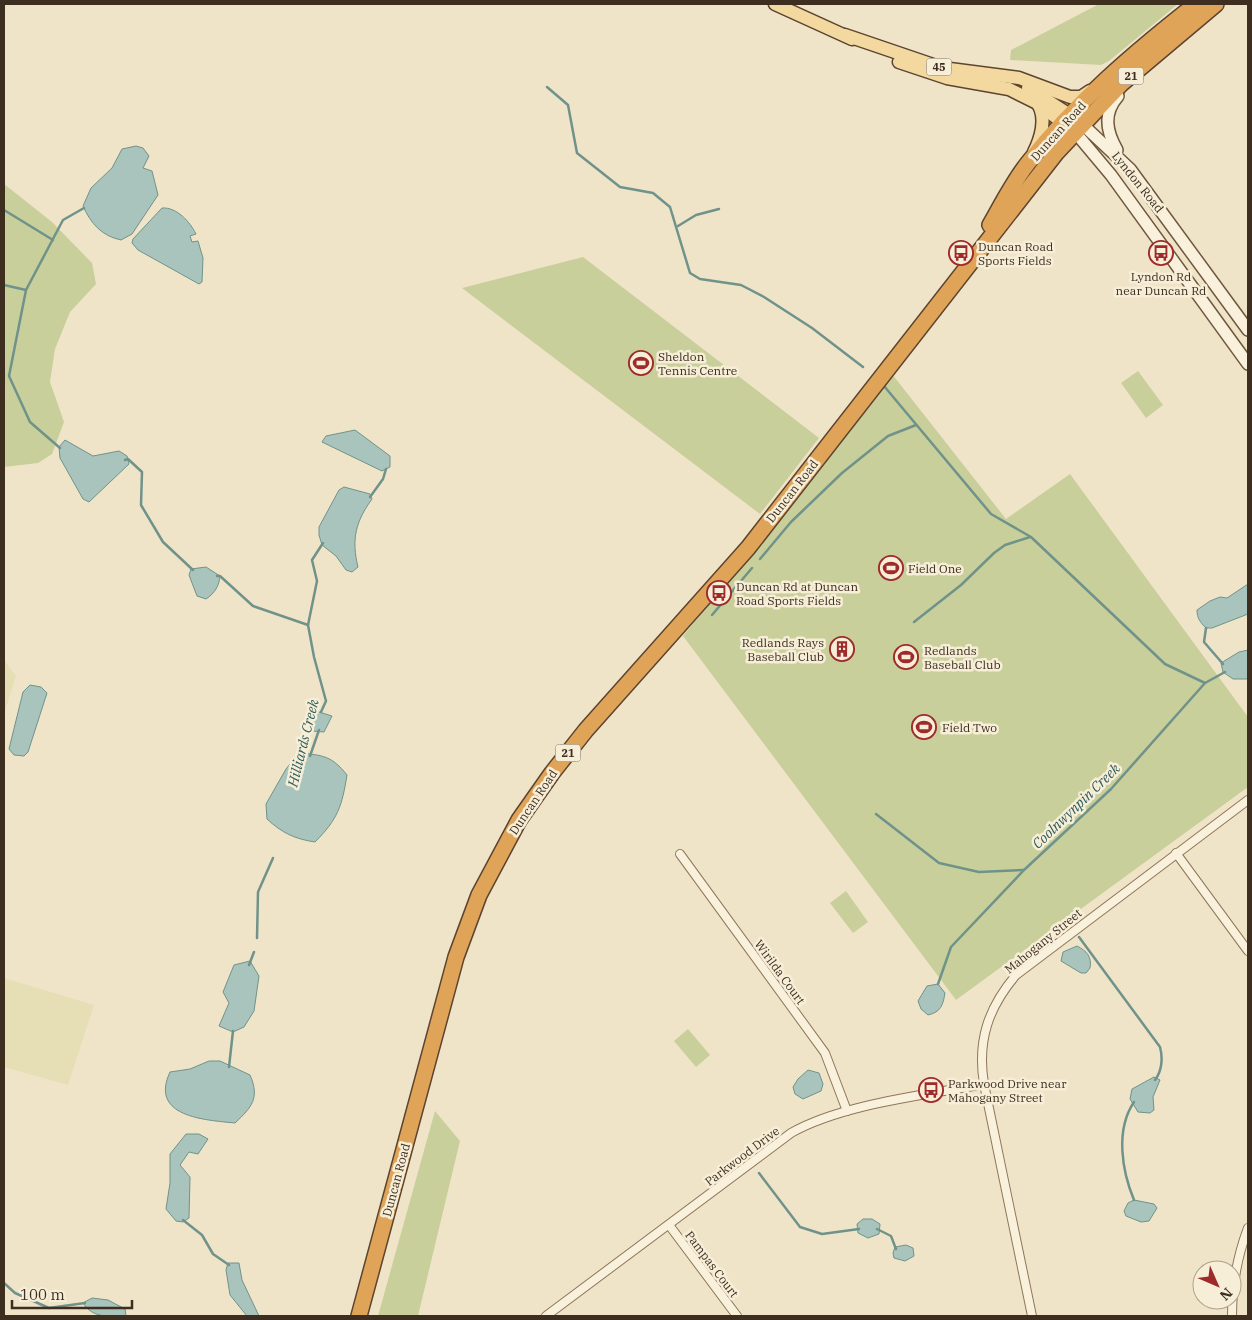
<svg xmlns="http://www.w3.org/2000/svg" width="1252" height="1320" viewBox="0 0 1252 1320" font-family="'IBM Plex Serif',serif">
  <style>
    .farmland { fill: #e6deb5 }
    .green { fill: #c9cf9b }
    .water { fill: #a9c4bc; stroke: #6f938a }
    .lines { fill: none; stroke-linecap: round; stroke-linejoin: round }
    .stream { stroke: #6f938a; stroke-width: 2.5 }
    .street-casing { stroke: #8d765c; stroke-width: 10 }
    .secondary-casing { stroke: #6f573f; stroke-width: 14 }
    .primary-casing { stroke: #5b4430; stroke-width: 15 }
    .highway-casing { stroke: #5b4430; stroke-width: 18 }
    .street { stroke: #faf1dc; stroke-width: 8 }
    .secondary { stroke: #faf1dc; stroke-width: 11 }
    .primary { stroke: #f3d9a0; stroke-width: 12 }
    .highway { stroke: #e0a458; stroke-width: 15 }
    .labels { text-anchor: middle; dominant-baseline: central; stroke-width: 5; stroke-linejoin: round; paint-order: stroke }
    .shield { fill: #f7eed8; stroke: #756857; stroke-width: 1 }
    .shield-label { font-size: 11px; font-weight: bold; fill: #3d2e20 }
    .street-label { font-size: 12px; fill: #3d2e20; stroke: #f7eed8 }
    .poi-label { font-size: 12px; fill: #3d2e20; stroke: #f7eed8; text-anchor: start }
    .water-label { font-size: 14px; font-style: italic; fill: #2f5d5a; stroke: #f7eed8 }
  </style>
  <rect width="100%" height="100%" fill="#f0e4c8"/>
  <g class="farmland">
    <polygon points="4,660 16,676 4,714"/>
    <polygon points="4,978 94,1005 68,1085 4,1067"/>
  </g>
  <g class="green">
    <polygon points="1099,4 1178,4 1109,61 1101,65 1010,60 1011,50"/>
    <polygon points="4,184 52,222 92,263 96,284 70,312 55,349 50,382 64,422 52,454 38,463 4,467"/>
    <polygon points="583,257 819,438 760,514 462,288"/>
    <polygon points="1138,371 1163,405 1146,418 1121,383"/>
    <polygon points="892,374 1006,519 1070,474 1248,717 1248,787 956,1000 683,636 758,546"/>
    <polygon points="846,891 868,922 853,933 830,903"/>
    <polygon points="688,1029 710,1055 696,1067 674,1041"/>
    <polygon points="435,1111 460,1141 418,1316 378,1316"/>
  </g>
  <g class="water">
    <path d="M136,146L143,148L149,156L143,168L152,171L158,195L132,234L121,240C102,236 91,224 83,206L91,188L112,168L122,149Z"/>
    <path d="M162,208C177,207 190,222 196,234L190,236L192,242L198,241L203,258L202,282L199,284L138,250L132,243L133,239Z"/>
    <polygon points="355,430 390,456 390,467 382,471 322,442 326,436"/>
    <polygon points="65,440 93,456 119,451 127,456 129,464 89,502 83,499 60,458 59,447"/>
    <path d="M344,487L370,494L372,499C356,521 351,539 358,567L352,572L346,570L336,556L322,545L319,535V527L339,490Z"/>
    <path d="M206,567L220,576C219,586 215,593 206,599L197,596L189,575L191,569Z"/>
    <path d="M1248,584V614L1212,628H1206C1200,622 1197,618 1197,610L1210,601L1220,597L1227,598Z"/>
    <polygon points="1248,650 1248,679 1233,679 1223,672 1221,663 1239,652"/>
    <polygon points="30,685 41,687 47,693 28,752 24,756 14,755 9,749 23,692"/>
    <polygon points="316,711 332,716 324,732 312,731 307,722"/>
    <path d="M299,753C323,755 332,756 347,775C342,806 338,819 315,842C295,839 282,833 267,819L266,804L286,769Z"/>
    <path d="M1077,946C1087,951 1092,957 1090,968L1086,973H1081L1061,961L1063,952Z"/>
    <polygon points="250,961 259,976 254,1011 244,1027 233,1032 219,1026 229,1003 223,992 234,965"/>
    <path d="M938,984L945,993C943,1005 941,1012 928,1015L921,1009L918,1001L927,986Z"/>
    <path d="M209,1061H220L250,1075C260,1098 252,1107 235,1123C205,1120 149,1117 170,1072L190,1069Z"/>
    <polygon points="808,1070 819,1073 823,1084 821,1091 803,1099 795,1094 793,1087 798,1079"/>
    <polygon points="1154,1077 1160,1080 1153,1097 1154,1110 1150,1113 1138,1112 1130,1099 1132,1089"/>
    <polygon points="186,1134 199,1134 208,1139 198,1154 189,1152 180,1165 190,1177 189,1218 183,1222 176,1221 166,1209 170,1183 170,1154"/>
    <polygon points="1134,1200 1154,1204 1157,1208 1149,1221 1141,1222 1126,1216 1124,1211 1128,1203"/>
    <polygon points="863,1219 872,1219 880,1224 879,1234 868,1238 858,1233 857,1224"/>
    <polygon points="906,1245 913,1248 914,1256 905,1261 894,1258 893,1253 895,1247"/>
    <polygon points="228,1263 239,1263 242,1280 259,1316 247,1316 230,1295 226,1270"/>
    <path d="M92,1298L108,1300L125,1309L126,1316C110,1316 93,1319 83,1303Z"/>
  </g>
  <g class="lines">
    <g class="stream">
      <polyline points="547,87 568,105 577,153 620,187 653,193 670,207 690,273 700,279 741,285 764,297 812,328 863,367"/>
      <polyline points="4,210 53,240"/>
      <polyline points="678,226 696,215 719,209"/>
      <polyline points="4,285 26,290"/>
      <polyline points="884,386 991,514 1031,537 1165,664 1205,683"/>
      <polyline points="60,448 30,422 9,376 26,290 63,220 84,208"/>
      <polyline points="125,460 128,459 142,472 141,505 163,542 193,570"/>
      <polyline points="370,497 383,479 386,469"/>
      <polyline points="760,559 791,522 842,473 888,436 916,425"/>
      <polyline points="217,576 220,576 253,606 308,625"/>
      <polyline points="712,615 752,568"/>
      <polyline points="914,622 961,585 994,553 1005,545 1030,537"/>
      <polyline points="1206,628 1204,642 1223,664"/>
      <polyline points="321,712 326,701 314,657 308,625 317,581 312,560 323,543"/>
      <polyline points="310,756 319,730"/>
      <polyline points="876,814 939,863 979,872 1024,870"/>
      <path d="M1079,937L1160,1047C1163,1058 1162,1071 1155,1080"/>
      <polyline points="257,938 258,892 273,858"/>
      <polyline points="249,965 254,952"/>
      <polyline points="938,984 951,947 1024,870 1111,789 1205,683 1225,672"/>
      <polyline points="229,1067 233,1031"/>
      <path d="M1134,1102C1115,1130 1122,1171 1134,1200"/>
      <polyline points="759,1173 800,1227 822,1234 859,1229"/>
      <polyline points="183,1220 202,1235 213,1254 229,1265"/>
      <polyline points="877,1229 891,1236 896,1249"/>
      <polyline points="4,1283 15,1293 49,1308 85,1303"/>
    </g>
    <defs>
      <g id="street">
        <polyline points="1176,853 1248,951"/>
        <polyline points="680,854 825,1053 847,1111"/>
        <polyline points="669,1225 737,1316"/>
        <path d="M546,1316L791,1133C842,1104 926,1095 984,1084"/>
        <path d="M1032,1316L984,1084C977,1041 988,1008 1016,975L1248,800"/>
        <path d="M1232,1316C1232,1285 1237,1257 1248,1228"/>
      </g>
      <g id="secondary">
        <polyline points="1082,124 1130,169 1248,330"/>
        <polyline points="1075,132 1111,175 1248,364"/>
        <path d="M1117,150C1106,131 1103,113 1118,96"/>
      </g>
      <g id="primary">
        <polyline points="775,4 852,39"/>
        <polyline points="845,35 942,68 1019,78 1070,97 1081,97 1090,91"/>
        <polyline points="899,62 947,78 1009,89 1037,103 1075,132"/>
        <polyline points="1028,88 1076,119"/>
        <path d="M1034,152C1041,138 1047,118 1038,104"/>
      </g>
      <g id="highway">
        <path d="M990,225C1002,204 1013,182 1028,163C1075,103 1136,51 1196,4"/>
        <polyline points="359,1316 456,957 479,895 519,820 552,773 586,730 748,548 1057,152 1121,84 1216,4"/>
      </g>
    </defs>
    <use href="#street" class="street-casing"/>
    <use href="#secondary" class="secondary-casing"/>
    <use href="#primary" class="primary-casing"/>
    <use href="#highway" class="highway-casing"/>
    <use href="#street" class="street"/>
    <use href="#secondary" class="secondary"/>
    <use href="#primary" class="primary"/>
    <use href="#highway" class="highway"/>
  </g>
  <defs>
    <symbol id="bus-ring" viewBox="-11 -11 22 22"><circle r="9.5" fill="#f7eed8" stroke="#9e2a2b" stroke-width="1.5"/><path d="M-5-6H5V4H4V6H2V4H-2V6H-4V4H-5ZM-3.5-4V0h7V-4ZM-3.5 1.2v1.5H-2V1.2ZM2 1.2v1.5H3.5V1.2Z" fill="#9e2a2b"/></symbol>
    <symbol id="stadium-ring" viewBox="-11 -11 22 22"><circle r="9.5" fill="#f7eed8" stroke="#9e2a2b" stroke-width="1.5"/><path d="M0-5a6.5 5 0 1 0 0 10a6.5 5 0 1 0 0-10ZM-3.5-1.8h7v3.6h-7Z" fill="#9e2a2b"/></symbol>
    <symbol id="building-ring" viewBox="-11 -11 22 22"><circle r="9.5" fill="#f7eed8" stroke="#9e2a2b" stroke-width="1.5"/><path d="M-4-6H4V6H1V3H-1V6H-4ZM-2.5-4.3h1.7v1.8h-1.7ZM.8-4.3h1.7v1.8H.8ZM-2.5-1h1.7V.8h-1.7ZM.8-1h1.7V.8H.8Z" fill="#9e2a2b"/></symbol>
  </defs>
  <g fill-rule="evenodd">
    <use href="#bus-ring" x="947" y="239" width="28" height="28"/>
    <use href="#bus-ring" x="1147" y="239" width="28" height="28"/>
    <use href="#stadium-ring" x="627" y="349" width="28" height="28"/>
    <use href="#stadium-ring" x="877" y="554" width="28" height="28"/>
    <use href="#bus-ring" x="705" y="579" width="28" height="28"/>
    <use href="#building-ring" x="828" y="635" width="28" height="28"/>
    <use href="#stadium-ring" x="892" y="643" width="28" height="28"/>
    <use href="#stadium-ring" x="910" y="713" width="28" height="28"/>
    <use href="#bus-ring" x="917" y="1076" width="28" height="28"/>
  </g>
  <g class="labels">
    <g class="shield">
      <rect x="926.5" y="58.5" width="25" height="17" rx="4"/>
      <rect x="1118.5" y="67.5" width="25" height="17" rx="4"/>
      <rect x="555.5" y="744.5" width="25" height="17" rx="4"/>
    </g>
    <g class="shield-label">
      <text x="939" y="67">45</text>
      <text x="1131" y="76">21</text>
      <text x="568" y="753">21</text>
    </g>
    <g class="street-label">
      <text transform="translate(1058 131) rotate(-48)">Duncan Road</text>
      <text transform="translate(1138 182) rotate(51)">Lyndon Road</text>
      <text transform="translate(792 491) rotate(-52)">Duncan Road</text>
      <text transform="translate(533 802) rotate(-56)">Duncan Road</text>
      <text transform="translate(1043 941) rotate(-39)">Mahogany Street</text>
      <text transform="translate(780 972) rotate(54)">Wirilda Court</text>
      <text transform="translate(742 1156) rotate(-37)">Parkwood Drive</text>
      <text transform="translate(396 1180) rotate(-75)">Duncan Road</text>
      <text transform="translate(712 1264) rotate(53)">Pampas Court</text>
    </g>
    <g class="poi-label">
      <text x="978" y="246">Duncan Road<tspan x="978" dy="14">Sports Fields</tspan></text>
      <text x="1161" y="276" text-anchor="middle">Lyndon Rd<tspan x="1161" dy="14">near Duncan Rd</tspan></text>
      <text x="658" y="356">Sheldon<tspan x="658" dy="14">Tennis Centre</tspan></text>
      <text x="908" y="568">Field One</text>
      <text x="736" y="586">Duncan Rd at Duncan<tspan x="736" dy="14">Road Sports Fields</tspan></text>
      <text x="824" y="642" text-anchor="end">Redlands Rays<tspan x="824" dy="14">Baseball Club</tspan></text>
      <text x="924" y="650">Redlands<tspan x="924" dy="14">Baseball Club</tspan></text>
      <text x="942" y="727">Field Two</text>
      <text x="948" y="1083">Parkwood Drive near<tspan x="948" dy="14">Mahogany Street</tspan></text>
    </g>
    <g class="water-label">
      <text transform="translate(303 743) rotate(-76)">Hilliards Creek</text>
      <text transform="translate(1076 806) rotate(-44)">Coolnwynpin Creek</text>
    </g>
  </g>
  <rect width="1252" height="1320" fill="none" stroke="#3d2e20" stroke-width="10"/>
  <g transform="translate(1217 1285) rotate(135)"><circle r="24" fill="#f7eed8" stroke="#ada18e"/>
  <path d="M0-4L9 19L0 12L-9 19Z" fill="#9e2a2b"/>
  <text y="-8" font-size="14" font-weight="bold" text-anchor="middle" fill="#3d2e20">N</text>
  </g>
  <path d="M12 1300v8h120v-8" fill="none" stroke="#3d2e20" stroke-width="2.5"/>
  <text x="20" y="1300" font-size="15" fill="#3d2e20" stroke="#f7eed8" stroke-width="4" paint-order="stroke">100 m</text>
</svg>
